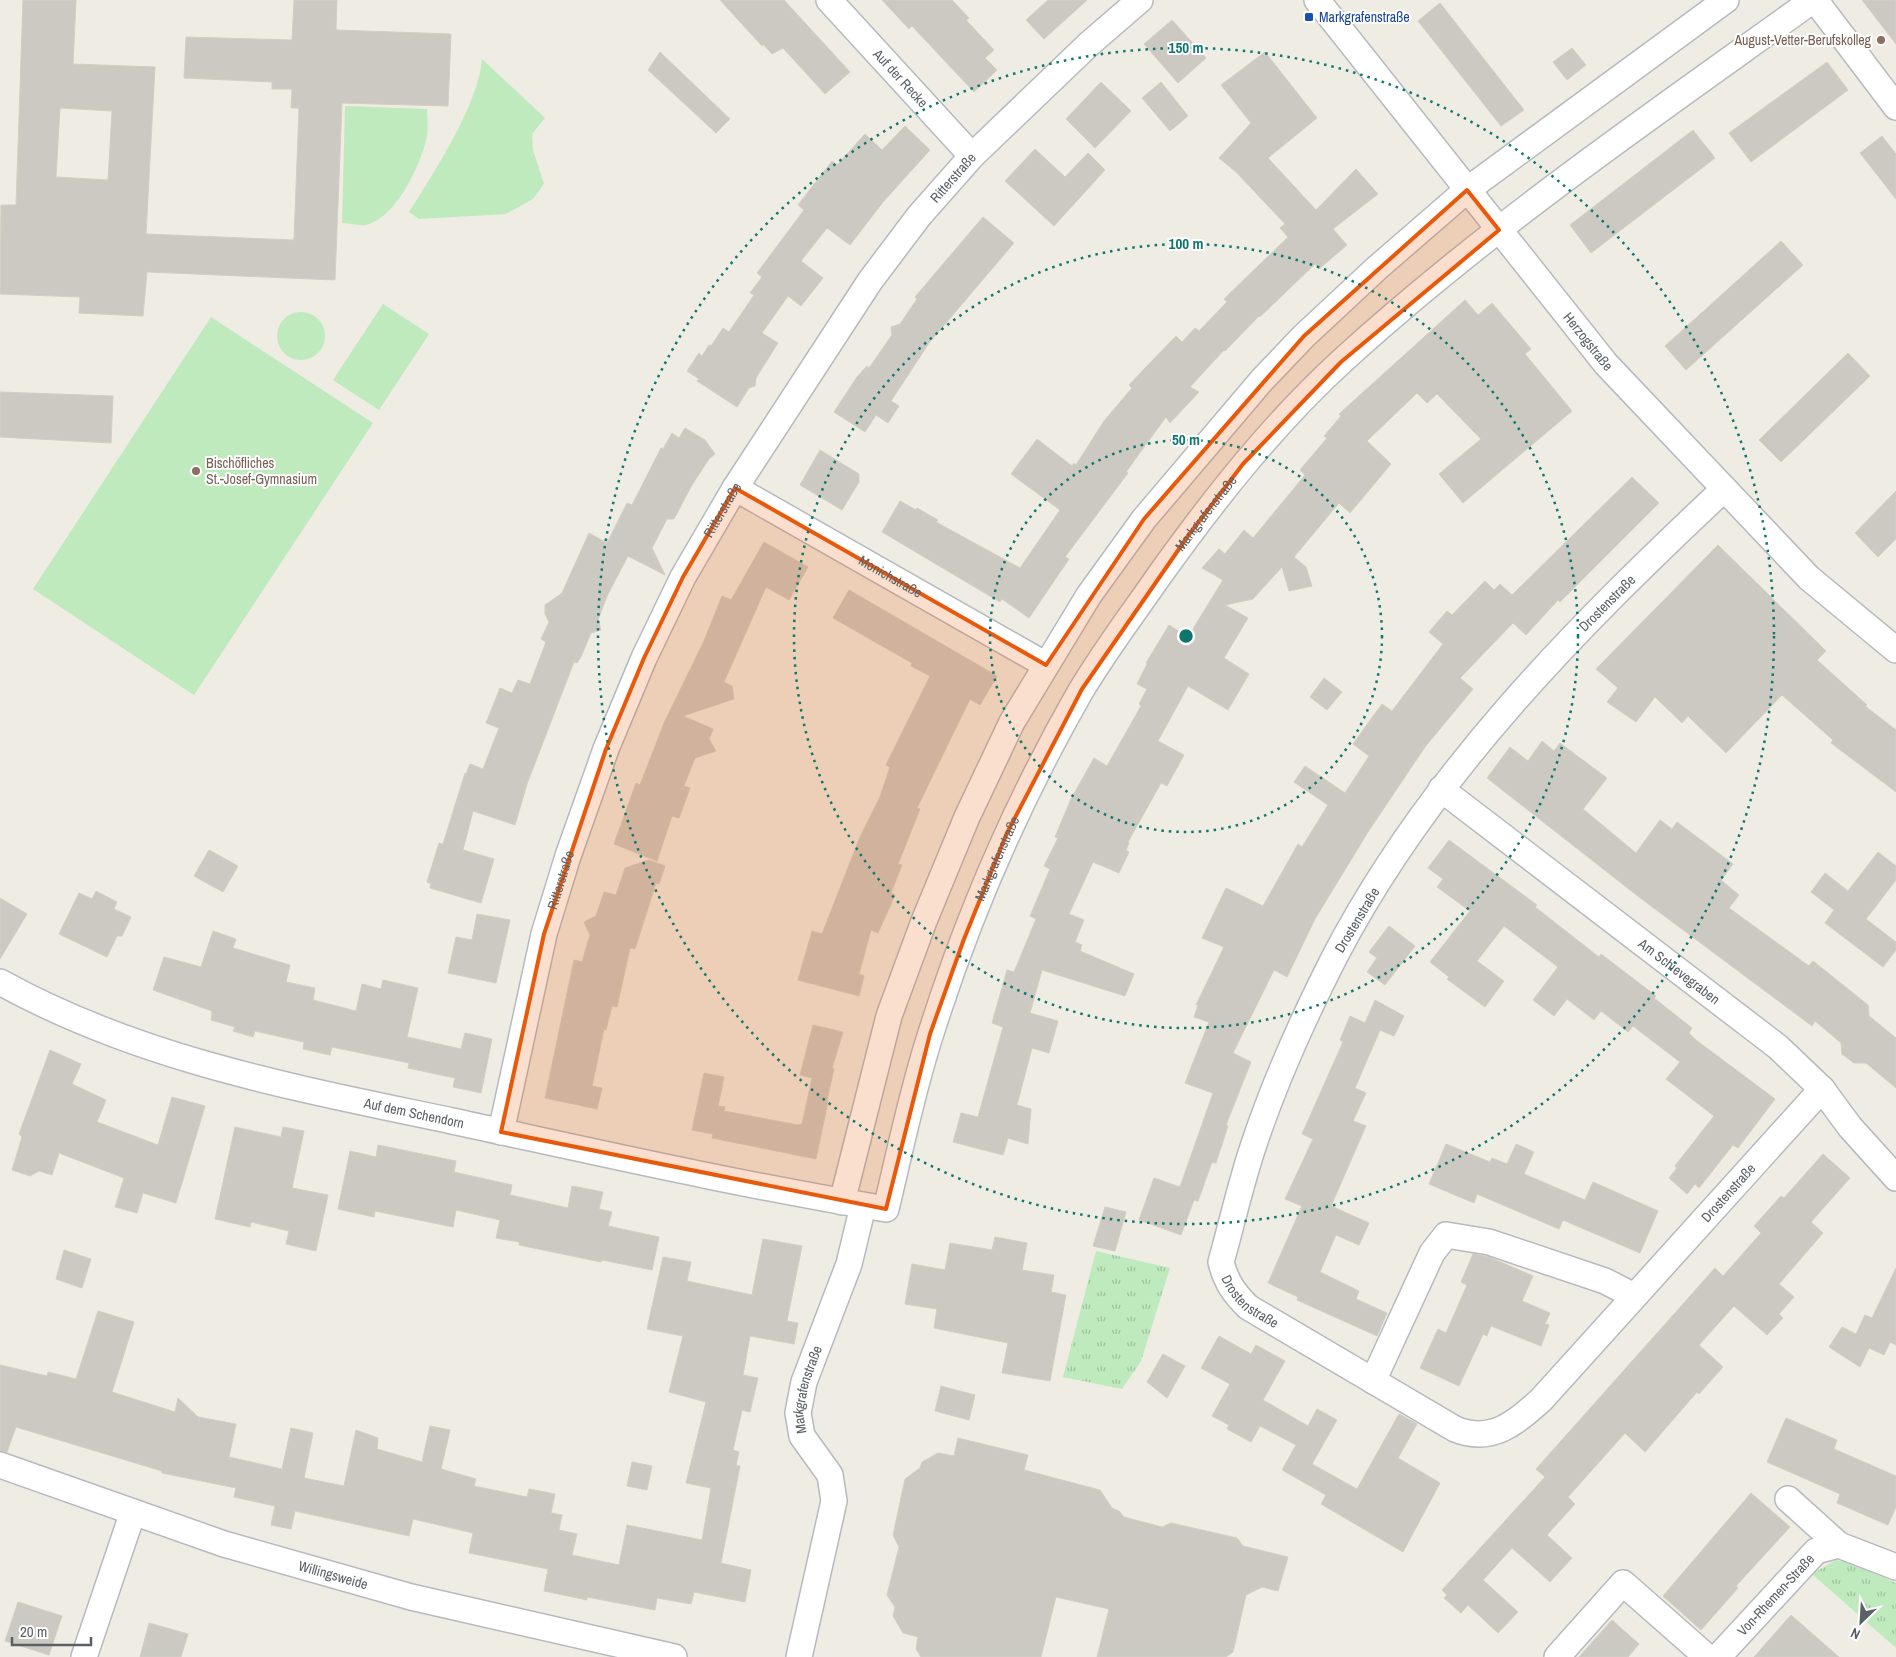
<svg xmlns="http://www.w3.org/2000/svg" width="1896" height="1657" viewBox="0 0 1896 1657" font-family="'Archivo Narrow',sans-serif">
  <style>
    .grass { fill: #beeabd }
    .park { fill: url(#park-tufts) }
    .building { fill: #ccc9c2; stroke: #d5cec0; fill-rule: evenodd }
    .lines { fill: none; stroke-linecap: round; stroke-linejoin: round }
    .minor-casing { stroke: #b6babe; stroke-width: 28 }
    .minor { stroke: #fff; stroke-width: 25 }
    .marked { fill: #e8590c; fill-opacity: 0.2; stroke: #e8590c; stroke-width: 4; stroke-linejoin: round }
    .ring { fill: none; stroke: #0f766e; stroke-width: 2.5; stroke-dasharray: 2.5 5 }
    .transit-dot { fill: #1a4fb4; stroke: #fff; stroke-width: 2 }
    .education-dot { fill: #8d6e63; stroke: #fff; stroke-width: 2 }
    .labels { text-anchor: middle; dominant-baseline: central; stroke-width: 4; stroke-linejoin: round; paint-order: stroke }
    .transit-label { font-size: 14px; fill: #164399; stroke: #fff; text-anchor: start }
    .education-label { font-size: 14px; fill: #785e54; stroke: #fff; text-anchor: end }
    .street-label { font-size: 14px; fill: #5b6065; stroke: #fff }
    .centre { fill: #0f766e; stroke: #fff; stroke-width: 2.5 }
    .ring-label { font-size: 15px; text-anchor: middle; font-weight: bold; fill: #0f766e; stroke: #fff; stroke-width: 4; stroke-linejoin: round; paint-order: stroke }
  </style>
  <defs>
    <pattern id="park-tufts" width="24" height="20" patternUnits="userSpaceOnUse" patternTransform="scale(1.25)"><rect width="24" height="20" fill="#beeabd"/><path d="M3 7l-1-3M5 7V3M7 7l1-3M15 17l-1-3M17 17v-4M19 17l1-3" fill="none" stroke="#9dc19d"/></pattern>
  </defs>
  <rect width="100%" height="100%" fill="#efece3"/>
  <g class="grass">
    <path d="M482,59L545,118L532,134L533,150L544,184L533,199L506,214L419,219L409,212C434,173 479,103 482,59Z"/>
    <path d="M345,106L427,109C427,119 429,131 426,140C420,166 395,220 365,225C358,226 349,223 342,223Z"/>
    <polygon points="383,304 429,334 379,410 333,380"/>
    <circle cx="301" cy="336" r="24"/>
    <polygon points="211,317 373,423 194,695 33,589"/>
  </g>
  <g class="park">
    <polygon points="1096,1251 1170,1268 1141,1361 1122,1389 1063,1377"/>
    <polygon points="1836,1560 1850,1563 1896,1583 1896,1648 1812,1574"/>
  </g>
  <g class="building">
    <path d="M23,0H76L73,64L155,67L146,234L294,240L299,108H291L292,89H272V82L184,78L186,37L292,40L294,0H337L336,30L451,34L448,106L342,103L335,280L147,272L143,316L79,313L80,297L0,294L1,205H16ZM60,108L112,111L108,180L56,177Z"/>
    <polygon points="720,0 784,0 850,72 825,94 783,48 772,54 763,44 762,46"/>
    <polygon points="882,0 952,0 969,18 966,20 994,50 985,58 997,70 974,92 912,26 909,29"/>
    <polygon points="1048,0 1087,0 1044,39 1026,20"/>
    <polygon points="1862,0 1896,0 1896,44"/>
    <polygon points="1440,3 1524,110 1501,126 1418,21"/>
    <polygon points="1172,20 1206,58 1178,83 1144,44"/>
    <polygon points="1572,48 1586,65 1567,80 1553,62"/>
    <polygon points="660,52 730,119 716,133 648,70"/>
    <polygon points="1265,52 1317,118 1268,158 1316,210 1356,169 1378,194 1333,229 1347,245 1319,269 1315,264 1260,317 1259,316 1225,351 1224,350 1190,387 1199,392 1170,423 1166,417 1126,472 1128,473 1065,557 1069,559 1029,618 1002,599 1000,602 882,532 900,501 916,510 917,508 938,520 936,522 1020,568 1060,510 1011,474 1037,439 1072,466 1074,463 1076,465 1104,421 1132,388 1129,385 1146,367 1176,336 1182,342 1195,328 1199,331 1227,302 1224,299 1288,237 1280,228 1285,224 1236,172 1219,158 1251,123 1221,85"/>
    <polygon points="1827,62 1848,90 1751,162 1729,133"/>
    <polygon points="1101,82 1131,111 1095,148 1066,119"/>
    <polygon points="1161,82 1188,116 1170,131 1142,98"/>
    <polygon points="905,126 930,150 883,202 850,245 827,228 801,261 823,278 801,306 788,296 762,333 778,343 756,378 755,386 749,388 737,407 697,381 699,379 687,371 699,353 702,356 709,345 711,346 723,328 729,332 754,295 750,293 762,277 757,273 804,210 798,205 832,161 837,165 865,134 882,150"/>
    <polygon points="1693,130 1715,158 1591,253 1570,225"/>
    <polygon points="1882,136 1896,154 1896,199 1860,153"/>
    <polygon points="1035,149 1065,177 1088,153 1105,170 1054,226 1005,181"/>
    <polygon points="983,217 1014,243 929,343 891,401 899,406 888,423 876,415 865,432 834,412 857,377 867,366 869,368 892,335 891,327 900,324 917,299 915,297"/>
    <polygon points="1781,241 1803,265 1686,370 1665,346"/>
    <polygon points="1465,300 1478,315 1492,303 1531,349 1525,354 1572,411 1463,503 1439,474 1481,439 1437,394 1427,403 1417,393 1367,441 1391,464 1350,513 1339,503 1294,557 1306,567 1312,586 1289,591 1282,567 1253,599 1225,605 1248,618 1224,658 1249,674 1228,710 1188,686 1158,741 1184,755 1167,786 1161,783 1128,842 1129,843 1126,850 1129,852 1119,873 1093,862 1069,914 1084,920 1075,942 1082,945 1080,951 1134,974 1125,996 1042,970 1030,1013 1058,1021 1049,1053 1032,1048 1017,1105 1031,1109 1028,1144 1008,1138 1003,1155 953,1142 961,1113 978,1117 1003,1027 992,1023 1007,970 1014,972 1036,919 1030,916 1050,869 1044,866 1058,838 1055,837 1071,799 1094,758 1107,766 1141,706 1139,704 1147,689 1137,684 1147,664 1146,663 1169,625 1188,637 1223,580 1202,568 1219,549 1225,554 1244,530 1253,538 1305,475 1300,470 1327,438 1324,436 1341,416 1339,414"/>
    <polygon points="1848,353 1870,376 1781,462 1759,440"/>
    <polygon points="0,392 113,396 111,443 0,437"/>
    <polygon points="685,428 705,440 715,454 709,459 692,485 674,519 667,519 652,548 665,575 628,556 607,596 598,620 601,630 591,633 581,657 577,663 574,662 527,784 515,825 473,811 463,850 494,859 481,903 430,888 431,884 427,882 439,843 443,844 465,773 466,774 470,764 483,769 499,728 486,723 500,688 512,693 518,680 530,684 546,642 541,639 549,622 545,614 545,605 562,593 589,533 607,543 627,503 632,505 661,448 663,449 672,433 679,438"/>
    <polygon points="820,450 859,474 859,482 842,510 800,485"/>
    <polygon points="1632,477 1659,503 1560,602 1558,600 1526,635 1513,623 1460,678 1473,689 1425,747 1368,832 1315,919 1287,977 1274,970 1233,1053 1251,1062 1226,1125 1228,1126 1216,1163 1212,1162 1198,1201 1194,1200 1181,1235 1139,1220 1154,1178 1180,1187 1213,1093 1185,1083 1209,1022 1194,1017 1198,1005 1196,1005 1224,947 1202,938 1226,888 1263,906 1298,844 1302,847 1328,805 1294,782 1305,766 1345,793 1369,756 1353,744 1382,704 1392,711 1443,644 1429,632 1447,611 1452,615 1485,581 1494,590 1500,584 1512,595"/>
    <polygon points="1896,491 1896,539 1878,557 1855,533"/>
    <polygon points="764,542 808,567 789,600 766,587 724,682 732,686 734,699 683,716 713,729 709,739 716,751 695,758 684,786 690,788 679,818 672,816 657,861 614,844 636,783 640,785 664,723 704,641 722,596 731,600"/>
    <polygon points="1718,545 1826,651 1817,660 1867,705 1865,706 1896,730 1896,792 1831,743 1833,740 1782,695 1726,753 1688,716 1682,723 1655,697 1636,722 1607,702 1618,688 1596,669"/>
    <polygon points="849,590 997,676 980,705 970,699 917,808 920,809 898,864 902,865 891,893 895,895 878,933 871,930 859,974 864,976 859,996 798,980 812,931 822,934 860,837 880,797 890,767 886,765 930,676 911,666 912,663 833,618"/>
    <polygon points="1324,678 1342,692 1327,710 1310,697"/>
    <polygon points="1542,741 1554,751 1560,743 1607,778 1583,809 1636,853 1660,820 1672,829 1677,822 1733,864 1721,880 1739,895 1729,908 1809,966 1813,961 1868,1005 1869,1016 1896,1038 1896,1088 1866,1063 1854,1063 1842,1054 1841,1043 1815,1021 1812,1026 1639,897 1487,778 1510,747 1528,761"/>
    <polygon points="1449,840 1537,905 1535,907 1599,957 1601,954 1656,996 1654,998 1692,1028 1689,1033 1696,1040 1775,1099 1738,1148 1733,1145 1699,1188 1695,1184 1687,1194 1669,1178 1677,1168 1675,1166 1714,1116 1666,1079 1680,1062 1633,1026 1628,1032 1601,1011 1594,1020 1567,999 1554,1016 1533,1000 1558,967 1504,926 1477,961 1504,981 1485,1007 1447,979 1449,977 1430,962 1470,911 1437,887 1443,879 1428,868"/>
    <polygon points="209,850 238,866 223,892 194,876"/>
    <polygon points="1878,852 1896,866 1896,880 1866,919 1896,942 1896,950 1883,967 1825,923 1834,910 1811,892 1825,873 1848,891"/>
    <polygon points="649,860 665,866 659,884 656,883 635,949 630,948 617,1007 612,1006 606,1030 604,1029 592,1086 602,1088 597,1109 545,1098 574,960 582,962 590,935 584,922 596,916 604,892 616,895 625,868"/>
    <polygon points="96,891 117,902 114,909 131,917 122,936 117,936 107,957 59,934 79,893 92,899"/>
    <polygon points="0,898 27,914 0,959"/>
    <polygon points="477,914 510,920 496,983 448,973 456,937 472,940"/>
    <polygon points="1389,926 1415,946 1385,985 1367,972 1377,958 1369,952"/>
    <polygon points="213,931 236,939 233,948 290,965 286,982 315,988 313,1000 356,1011 362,984 381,989 383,980 418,988 407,1037 461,1049 465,1033 492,1039 481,1093 453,1087 455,1078 408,1068 409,1063 332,1047 330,1055 303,1049 304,1042 255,1031 253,1037 233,1031 235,1027 211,1020 212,1011 153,990 164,957 201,967"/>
    <polygon points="1375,1000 1404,1016 1394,1036 1380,1030 1355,1088 1366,1093 1353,1121 1366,1126 1331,1206 1369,1223 1359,1245 1336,1235 1320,1272 1359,1291 1356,1299 1387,1313 1377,1336 1297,1300 1298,1297 1268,1283 1302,1206 1285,1199 1313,1139 1302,1134 1343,1042 1340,1040 1350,1016 1365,1023"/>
    <polygon points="813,1025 843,1032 832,1068 834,1069 827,1100 828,1101 816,1159 712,1138 713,1134 692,1130 704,1073 724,1077 718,1106 725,1107 724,1111 798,1125 802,1124 812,1078 800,1075"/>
    <polygon points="50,1050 81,1064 72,1084 106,1100 97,1122 158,1145 172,1097 205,1106 176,1203 143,1193 137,1213 115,1207 124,1178 59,1153 52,1175 39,1171 30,1176 12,1170 22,1137 19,1134"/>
    <polygon points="235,1127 281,1137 283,1127 304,1131 292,1188 328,1195 316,1251 286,1244 289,1231 251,1222 250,1227 215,1219"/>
    <polygon points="1446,1144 1490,1162 1492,1158 1507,1164 1516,1144 1534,1152 1524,1174 1585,1200 1593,1182 1658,1211 1640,1253 1563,1220 1559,1229 1477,1194 1474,1203 1429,1184"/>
    <polygon points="378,1145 456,1161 454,1172 512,1185 510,1195 568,1208 572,1186 603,1192 599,1209 612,1212 608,1226 659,1237 652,1270 602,1260 601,1262 519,1245 519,1242 496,1238 500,1220 456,1210 453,1227 375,1211 374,1217 338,1209 350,1151 376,1157"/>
    <polygon points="1823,1154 1850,1178 1811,1222 1823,1233 1779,1284 1794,1297 1779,1314 1783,1318 1767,1335 1734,1306 1699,1345 1723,1367 1699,1394 1697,1392 1645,1452 1625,1433 1568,1497 1575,1504 1547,1535 1572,1558 1550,1582 1512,1548 1483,1580 1518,1612 1498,1633 1468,1605 1461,1613 1444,1598 1447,1595 1442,1590 1545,1477 1536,1469 1715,1268 1723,1276 1761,1233 1754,1226 1781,1196 1784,1198"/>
    <polygon points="1105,1207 1126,1212 1115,1251 1093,1246"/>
    <polygon points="995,1237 1027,1243 1022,1270 1054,1275 1051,1292 1066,1295 1050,1381 1002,1373 1008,1343 934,1328 937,1309 905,1304 912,1264 945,1270 950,1243 992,1250"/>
    <polygon points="763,1239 802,1246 787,1321 798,1323 794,1344 750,1336 743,1375 758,1378 750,1412 742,1410 733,1450 739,1452 736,1465 740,1466 721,1563 751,1570 745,1602 694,1592 691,1604 657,1598 655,1610 587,1597 587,1600 544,1591 548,1569 469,1553 473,1533 413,1519 409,1536 295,1511 291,1529 271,1525 275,1506 234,1497 236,1488 162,1473 162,1471 16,1427 7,1452 0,1451 0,1365 47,1376 48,1372 76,1379 98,1311 134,1322 112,1392 175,1412 178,1398 198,1417 236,1424 229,1457 282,1469 291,1428 313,1433 304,1478 344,1486 356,1430 378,1438 377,1449 422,1462 430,1426 450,1430 441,1469 476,1479 474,1486 527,1497 529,1489 555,1494 551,1513 562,1515 559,1530 577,1534 572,1555 619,1565 627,1525 702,1540 711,1488 686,1483 706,1402 669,1392 683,1336 647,1329 663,1257 691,1262 687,1281 752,1295"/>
    <polygon points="64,1250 91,1259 82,1288 56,1279"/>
    <polygon points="1473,1254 1489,1257 1533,1276 1522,1301 1550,1313 1545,1324 1549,1325 1541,1346 1491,1326 1487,1336 1483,1334 1459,1386 1420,1368 1438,1329 1446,1333 1467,1285 1461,1282"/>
    <polygon points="1896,1268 1896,1345 1890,1342 1884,1355 1869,1348 1860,1367 1829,1347 1842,1327 1856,1334 1865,1315 1872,1318"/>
    <polygon points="1219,1336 1251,1354 1256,1345 1285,1361 1263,1400 1308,1426 1317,1409 1337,1420 1312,1464 1357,1489 1399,1414 1417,1424 1398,1458 1440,1483 1403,1552 1321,1504 1326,1495 1282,1470 1296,1445 1260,1426 1251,1442 1227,1429 1229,1425 1212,1416 1230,1384 1201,1368"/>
    <polygon points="1163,1354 1185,1366 1167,1398 1147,1382"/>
    <polygon points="941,1386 975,1395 969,1420 935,1411"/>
    <polygon points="1786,1418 1837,1440 1834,1449 1896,1476 1896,1507 1888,1525 1837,1503 1840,1494 1767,1462"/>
    <polygon points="958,1438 1028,1455 1024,1470 1100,1490 1112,1508 1119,1511 1124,1517 1162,1527 1171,1523 1237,1538 1243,1546 1288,1557 1278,1591 1262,1587 1246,1595 1233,1652 1226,1657 1097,1657 1109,1609 1056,1597 1041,1657 921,1657 916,1649 918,1637 903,1633 893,1616 895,1607 887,1595 899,1547 893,1535 905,1479 920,1468 922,1462 938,1453 954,1456"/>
    <polygon points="632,1462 652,1466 647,1490 627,1486"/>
    <polygon points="1751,1493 1790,1527 1736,1586 1738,1588 1701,1630 1663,1596"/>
    <polygon points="18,1602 62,1616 49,1655 5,1641"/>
    <polygon points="1791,1615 1839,1657 1754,1657"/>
    <polygon points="1612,1620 1639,1644 1628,1657 1579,1657"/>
    <polygon points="149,1623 188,1634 181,1657 140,1657"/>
  </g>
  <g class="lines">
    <defs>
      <g id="minor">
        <path id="s1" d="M829,0L972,156"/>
        <path id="s2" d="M1317,0L1606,364L1809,578L1896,650"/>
        <polyline points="1815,0 1896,107"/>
        <path id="s3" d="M735,488L1046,665"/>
        <path id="s4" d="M1724,489C1576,628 1429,775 1334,958C1304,1017 1275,1081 1254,1144C1241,1182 1232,1223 1221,1262C1226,1282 1234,1293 1248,1307L1455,1429C1492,1444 1515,1423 1541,1400L1822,1089"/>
        <path id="s5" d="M1441,789L1778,1047L1822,1089L1850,1127L1896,1178"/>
        <path id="s6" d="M0,982C141,1060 296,1088 452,1121C596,1152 740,1185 886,1209C900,1151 912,1091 931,1033C968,916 1018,801 1079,694C1103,653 1132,615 1159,576C1214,499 1273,424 1343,360C1489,227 1653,115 1813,0"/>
        <path id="s7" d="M501,1132L544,934L568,856L606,749L644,658L683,577L735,488L870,281L919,216L972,156L1089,44L1140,0"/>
        <polyline points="842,1202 889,1016 924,921 967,817 1012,722 1089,595 1144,519 1262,380 1304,336 1377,268 1467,190 1726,0"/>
        <polyline points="1373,1381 1432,1253 1446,1235 1489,1242 1605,1281 1634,1296"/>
        <path id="s8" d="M0,1465L224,1544L411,1597L674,1657"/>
        <polyline points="1788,1499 1839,1545"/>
        <polyline points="84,1657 133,1512"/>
        <path id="s9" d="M799,1657L834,1501L830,1475L802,1436L798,1413L804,1382L849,1264L863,1206"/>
        <polyline points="1557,1657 1623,1583 1707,1657"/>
        <path id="s10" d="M1718,1657L1816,1551L1839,1545L1896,1567"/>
      </g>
    </defs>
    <use href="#minor" class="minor-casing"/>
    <use href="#minor" class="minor"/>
  </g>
  <path class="marked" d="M1467,190L1499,230L1341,362L1243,464L1188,536L1082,689L1007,833L964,939L930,1034L886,1209L501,1132L544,934L606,749L644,658L683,577L735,488L1046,665L1144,519L1304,336Z"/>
  <g class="ring">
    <circle cx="1186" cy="636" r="196"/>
    <circle cx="1186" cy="636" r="392"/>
    <circle cx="1186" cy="636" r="588"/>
  </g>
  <rect class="transit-dot" x="1304" y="12" width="10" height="10" rx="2.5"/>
  <g class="education-dot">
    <circle cx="1881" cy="40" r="5"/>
    <circle cx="196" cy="471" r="5"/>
  </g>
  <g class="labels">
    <g class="transit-label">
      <text x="1319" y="17">Markgrafenstraße</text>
    </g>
    <g class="education-label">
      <text x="1871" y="40">August-Vetter-Berufskolleg</text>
      <text x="206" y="463" text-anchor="start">Bischöfliches<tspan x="206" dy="16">St.-Josef-Gymnasium</tspan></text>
    </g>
    <g class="street-label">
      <text stroke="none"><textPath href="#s1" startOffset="106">Auf der Recke</textPath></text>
      <text stroke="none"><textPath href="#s7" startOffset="1069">Ritterstraße</textPath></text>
      <text stroke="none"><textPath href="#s2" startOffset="436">Herzogstraße</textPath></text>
      <text stroke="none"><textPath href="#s7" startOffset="664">Ritterstraße</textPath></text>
      <text stroke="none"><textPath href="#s6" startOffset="1691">Markgrafenstraße</textPath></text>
      <text stroke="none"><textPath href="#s3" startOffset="179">Monichstraße</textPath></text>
      <text transform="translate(1607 603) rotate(-45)">Drostenstraße</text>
      <text stroke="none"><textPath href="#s6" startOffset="1286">Markgrafenstraße</textPath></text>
      <text stroke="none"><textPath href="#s7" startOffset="259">Ritterstraße</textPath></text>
      <text transform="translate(1357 920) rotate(-59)">Drostenstraße</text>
      <text stroke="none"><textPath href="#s5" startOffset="300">Am Schievegraben</textPath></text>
      <text stroke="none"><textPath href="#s6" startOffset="436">Auf dem Schendorn</textPath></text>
      <text stroke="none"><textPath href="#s4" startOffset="1608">Drostenstraße</textPath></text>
      <text stroke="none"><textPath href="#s4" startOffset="989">Drostenstraße</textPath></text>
      <text stroke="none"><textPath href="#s9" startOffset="282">Markgrafenstraße</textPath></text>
      <text stroke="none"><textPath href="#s8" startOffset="351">Willingsweide</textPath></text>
      <text stroke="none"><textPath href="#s10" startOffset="85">Von-Rhemen-Straße</textPath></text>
    </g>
  </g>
  <circle cx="1186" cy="636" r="8" class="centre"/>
  <g class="ring-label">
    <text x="1186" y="53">150 m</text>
    <text x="1186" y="249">100 m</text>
    <text x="1186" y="445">50 m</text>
  </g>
  <g transform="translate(1861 1622) rotate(205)" stroke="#ffffff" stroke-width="4" paint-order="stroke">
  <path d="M0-4L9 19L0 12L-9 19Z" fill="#5b6065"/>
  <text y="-8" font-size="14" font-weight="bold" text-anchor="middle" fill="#5b6065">N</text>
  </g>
  <path d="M12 1637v8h79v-8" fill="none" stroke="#5b6065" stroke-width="2.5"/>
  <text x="20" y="1637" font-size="15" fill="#5b6065" stroke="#ffffff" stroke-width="4" paint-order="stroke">20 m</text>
</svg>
